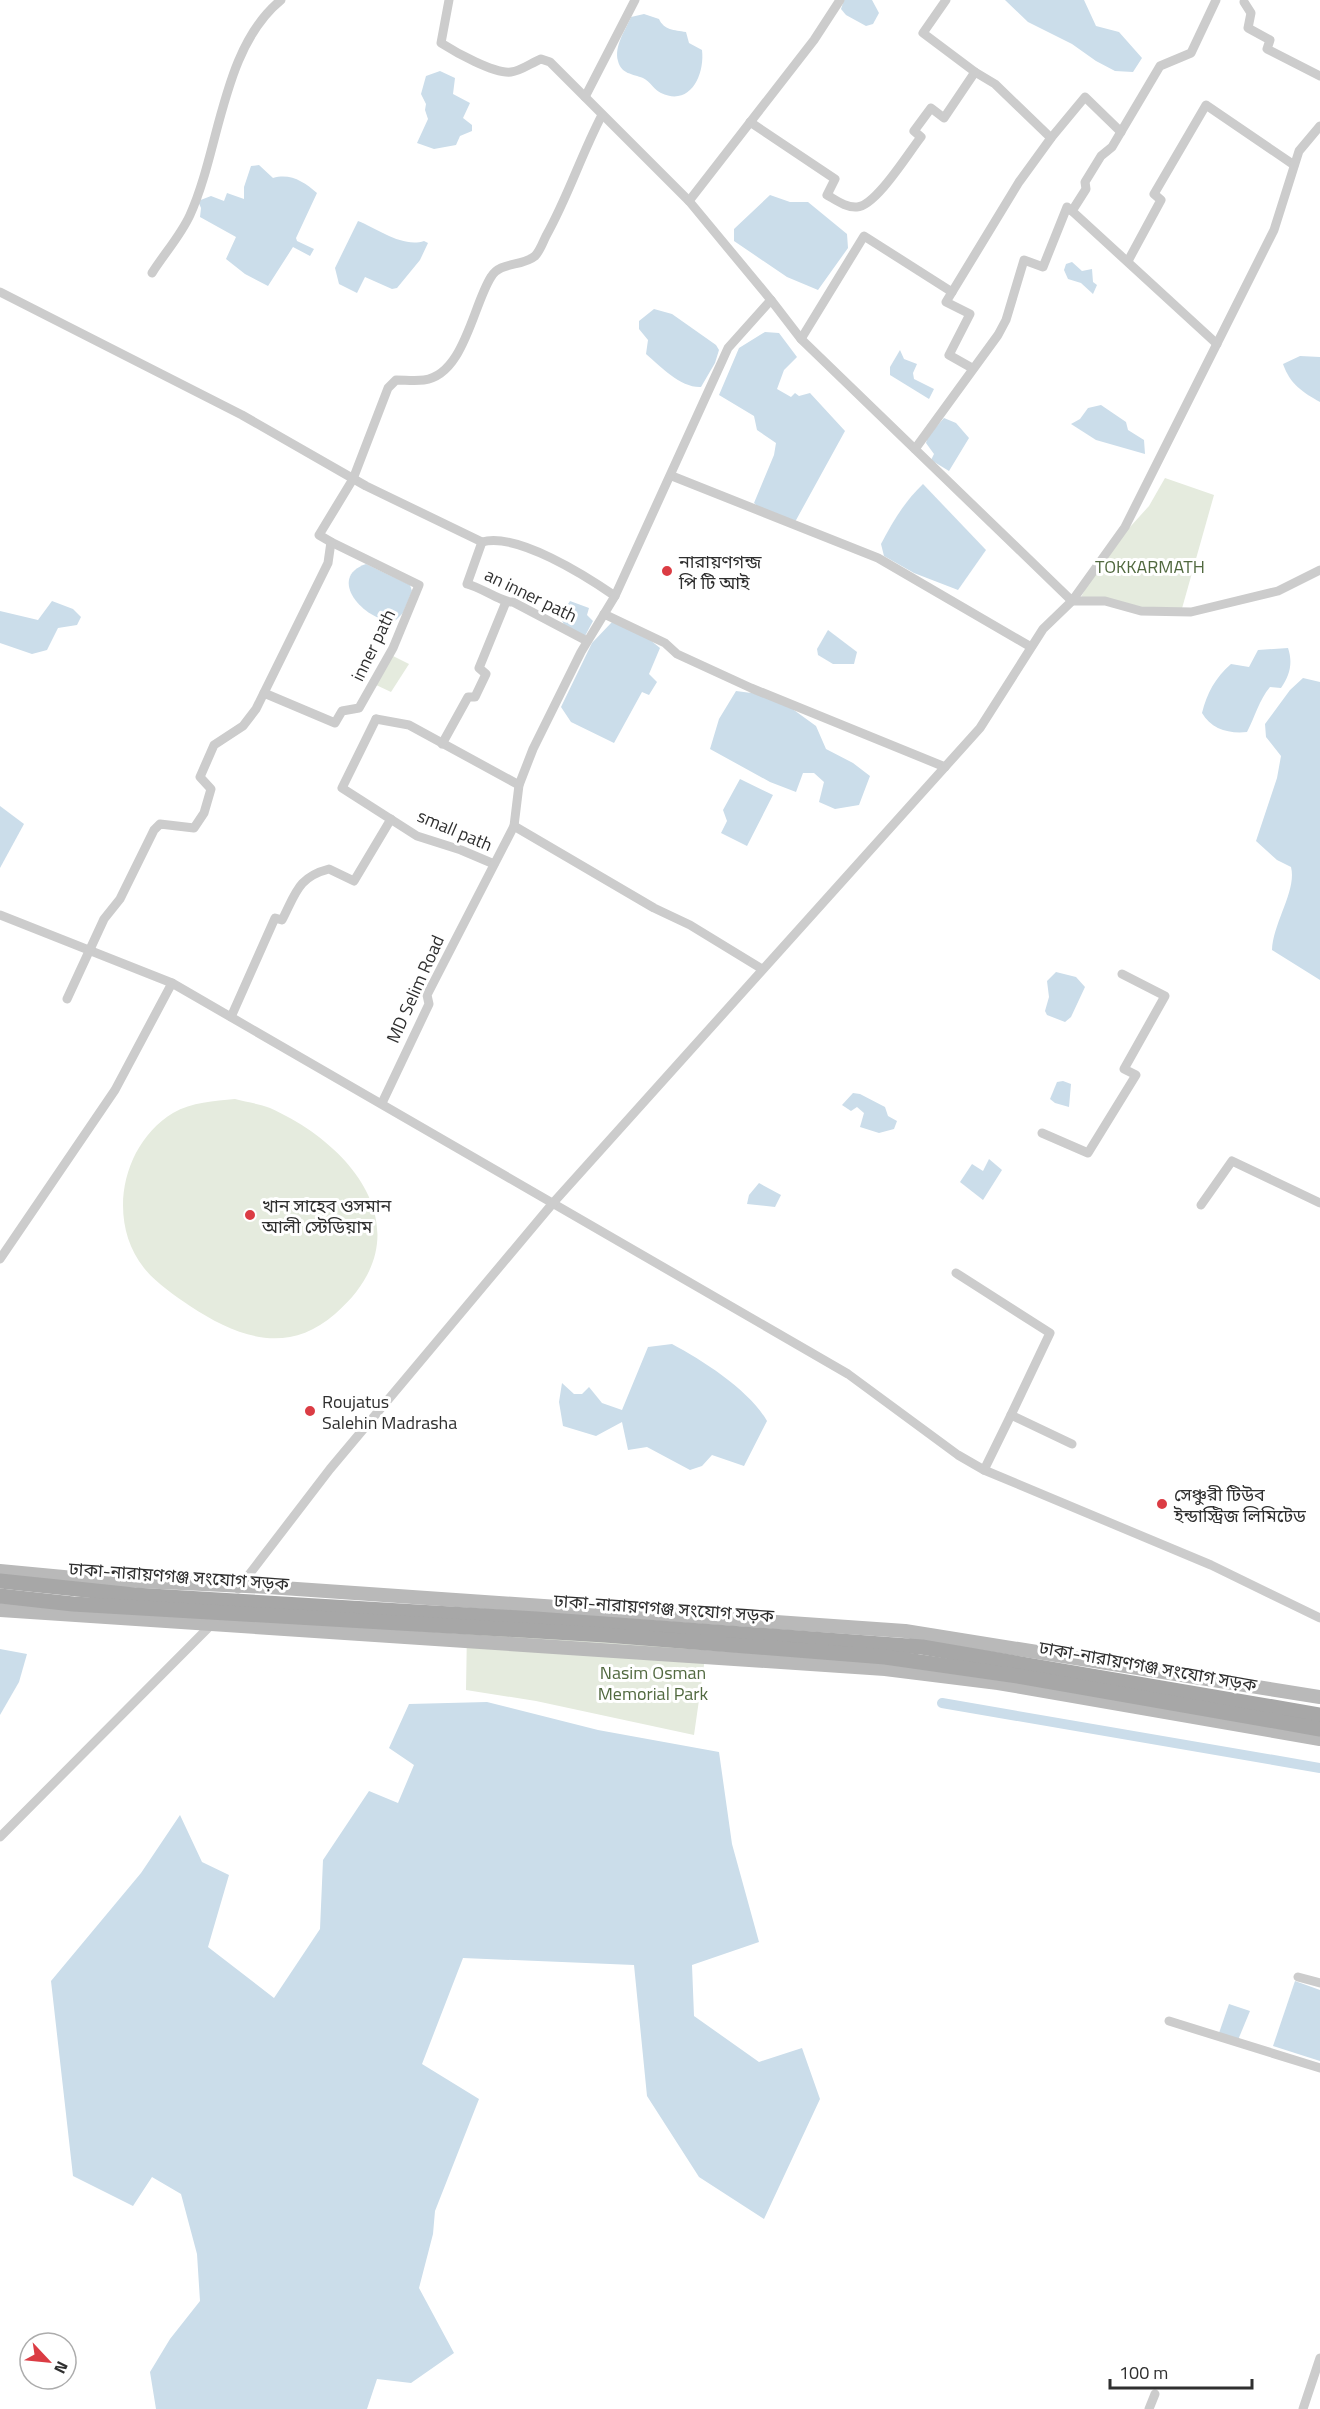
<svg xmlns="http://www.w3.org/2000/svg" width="1320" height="2409" viewBox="0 0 1320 2409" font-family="'Titillium Web','Noto Sans Bengali',sans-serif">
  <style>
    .green { fill: #e5ebde }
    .water { fill: #cbddea }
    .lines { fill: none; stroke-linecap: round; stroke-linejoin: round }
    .canal { stroke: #cbddea; stroke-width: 10 }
    .street { stroke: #ccc; stroke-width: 9 }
    .secondary { stroke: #b9b9b9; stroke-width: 14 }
    .primary { stroke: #a7a7a7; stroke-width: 15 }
    .poi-dot { fill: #db3c44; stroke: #fff; stroke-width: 2 }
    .labels { text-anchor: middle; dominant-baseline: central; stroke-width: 6; stroke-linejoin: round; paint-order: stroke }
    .poi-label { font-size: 18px; fill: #2f2f2f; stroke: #fff; text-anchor: start }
    .park-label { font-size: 18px; fill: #51693f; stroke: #fff }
    .street-label { font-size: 18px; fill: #2f2f2f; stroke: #fff }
  </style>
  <rect width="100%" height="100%" fill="#fff"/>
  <g class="green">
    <polygon points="1165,478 1214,495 1181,612 1079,601 1102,558 1149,506"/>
    <polygon points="389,654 409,664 391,692 374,684"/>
    <path d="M235,1099C246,1102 260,1104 270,1108C357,1147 425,1236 335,1314C287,1356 237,1337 190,1306C174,1295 156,1283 144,1268C106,1220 122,1144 173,1113C192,1102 214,1101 235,1099Z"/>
    <polygon points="467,1629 707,1644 694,1735 536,1701 466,1690"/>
  </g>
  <g class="water">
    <polygon points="844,0 872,0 879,13 873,24 866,26 846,15 841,9"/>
    <polygon points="1005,0 1084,0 1096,26 1119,32 1142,58 1133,72 1115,71 1096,61 1072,44 1028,22"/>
    <path d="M644,14L659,19C664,30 674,30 686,32L689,43L702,50C705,75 690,107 661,93C654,90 650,81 643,78C633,74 621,74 618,61C614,46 625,31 631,17Z"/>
    <polygon points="440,71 455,78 453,94 470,103 463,118 472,125 472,131 460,136 456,145 434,149 417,143 428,119 425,110 426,104 421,94 426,76"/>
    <path d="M259,165L273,178C291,173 304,182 317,193L296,238L297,241L314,249L310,256L293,247L268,286L245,274L226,259L236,237L200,217L201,208L198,201L211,196L224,201L227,193L244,199V187L251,166Z"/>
    <polygon points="770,195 790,202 808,202 847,234 848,248 818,290 787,277 734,241 734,229"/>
    <path d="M358,221C378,229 403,248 424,241L428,243L420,260L397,288L392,289L365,277L357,293L339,284L335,268Z"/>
    <polygon points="1072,262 1082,271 1092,269 1093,282 1097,285 1093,294 1081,283 1068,279 1064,270 1066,264"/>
    <path d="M654,309L672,314L716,345L719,350L715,363L701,387C681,388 661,367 646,354L648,340L639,329V321Z"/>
    <polygon points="765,332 779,333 797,357 784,370 777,389 791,397 795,393 799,396 810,393 845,431 795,522 764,512 754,503 774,455 776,443 757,430 754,416 719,395 739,348"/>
    <polygon points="900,350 904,359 917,364 913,373 914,379 934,389 929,399 890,375 890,367"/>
    <path d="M1300,356L1320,357V402C1302,392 1290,384 1283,364Z"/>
    <polygon points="1101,405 1126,422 1128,430 1144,440 1145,454 1096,440 1071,424 1080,419 1088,408"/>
    <polygon points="944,418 956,423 969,438 949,471 931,460 934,454 926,443 928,436"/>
    <path d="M923,484L986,550L958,590L914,573L884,556L881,544C893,521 905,501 923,484Z"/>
    <path d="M366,564L410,585L412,591L403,613L395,621C366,623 325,578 366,564Z"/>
    <polygon points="52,601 73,609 81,617 77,625 58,628 47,650 32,654 0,643 0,611 38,620"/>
    <polygon points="570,601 589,608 587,615 593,621 585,636 564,625 560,616"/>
    <polygon points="612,622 649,639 660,648 649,674 657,682 649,695 642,692 614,743 571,722 561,707 592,643"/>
    <polygon points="828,630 857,652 854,664 833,664 818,655 817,649"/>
    <path d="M1288,648C1293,663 1290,675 1281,688L1270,687C1259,700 1255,717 1247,732C1229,734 1211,729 1202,713C1207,693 1215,678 1231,664L1249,667L1258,650Z"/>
    <path d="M1303,678L1320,682V980L1272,950C1273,923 1297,890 1291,867L1277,860L1256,841L1277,778L1281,756L1266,737L1265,724L1290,690Z"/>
    <polygon points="736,691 759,694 787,705 816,726 826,749 853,763 870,776 859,805 835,809 819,802 824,782 814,773 803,773 796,792 770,782 710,749 719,719"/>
    <polygon points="740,779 773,795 747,846 721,833 727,821 723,810"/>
    <polygon points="0,806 24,824 0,868"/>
    <polygon points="1056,972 1076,977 1085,987 1071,1017 1065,1022 1047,1015 1045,1011 1049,997 1047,981"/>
    <polygon points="1063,1081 1071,1084 1069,1107 1055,1103 1050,1099 1057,1082"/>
    <polygon points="853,1093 860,1094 885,1107 888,1116 897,1121 894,1129 879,1133 860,1127 864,1113 857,1107 851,1111 842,1105"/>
    <polygon points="989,1159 1002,1170 983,1200 960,1182 972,1164 983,1171"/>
    <polygon points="759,1183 781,1195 775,1207 747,1204 749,1195"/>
    <path d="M672,1344C704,1361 750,1391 767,1421L744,1466L712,1455L702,1466L690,1470L647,1447L628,1450L622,1422L596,1436L563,1426L559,1402L562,1383L574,1394H582L589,1387L602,1403L622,1410L648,1347Z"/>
    <polygon points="0,1649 27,1654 19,1682 0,1715"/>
    <polygon points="487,1702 598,1730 719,1752 732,1844 759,1942 692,1965 694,2016 759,2062 802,2048 820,2099 764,2219 699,2177 647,2096 634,1965 463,1958 422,2064 479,2099 435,2211 433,2234 419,2288 454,2353 411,2383 377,2379 367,2409 156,2409 150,2372 170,2339 200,2301 197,2254 181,2194 152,2177 133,2206 73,2176 51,1981 141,1873 180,1815 202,1862 229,1875 208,1947 274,1998 320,1929 323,1860 369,1791 398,1803 414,1765 389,1748 409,1704"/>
    <polygon points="1295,1981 1320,1990 1320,2061 1273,2046"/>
    <polygon points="1229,2004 1250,2011 1238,2040 1219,2033"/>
  </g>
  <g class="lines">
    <polyline class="canal" points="942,1703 1320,1768"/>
    <g class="street">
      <path d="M449,0L441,43C455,52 494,74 511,72C521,71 531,63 541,59L550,62L689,201"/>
      <polyline points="1216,0 1191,53 1160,66 1112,147 1101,156 1085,182 1086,189 1072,211 1217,344"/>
      <polyline points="1244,2 1251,13 1248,28 1270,40 1267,49 1320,76"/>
      <polyline points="975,72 995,84 1051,138 1085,97 1121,132"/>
      <polyline points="585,97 635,0"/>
      <path d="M750,122L835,179L827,195C836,200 846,208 857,207C876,206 909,152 921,137L914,131L931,108L944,118L975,72L923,33L946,0"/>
      <polyline points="1128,261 1161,200 1154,194 1206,105 1294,165"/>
      <path d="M152,273C164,254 181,235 190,215C220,149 222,48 281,0"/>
      <path d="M0,292L242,415L366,486L482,542C517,532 586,576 615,596"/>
      <polyline points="771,300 801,339 1072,601 1125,527 1274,230 1299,151 1320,126"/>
      <polyline points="801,339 864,236 952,292"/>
      <polyline points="972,368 949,355 970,314 946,302 1019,182 1051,138"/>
      <polyline points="915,449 998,335 1006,320 1024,260 1043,267 1067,207 1072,211"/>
      <polyline points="672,476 878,558 1031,647"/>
      <path d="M482,542L467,584C483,588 500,602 513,602L587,641"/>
      <polyline points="604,614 665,643 677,654 751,688 945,767"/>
      <polyline points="264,693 335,723 342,711 359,708 393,648 419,585 331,542"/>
      <polyline points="376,719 342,788 417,836 461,850 494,864"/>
      <polyline points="376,719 409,725 519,785"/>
      <polyline points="442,744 468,697 475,697 486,674 479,668 506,602"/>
      <polyline points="514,826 654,908 690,925 762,969"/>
      <polyline points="0,915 172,983"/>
      <path d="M67,999L104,919L120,899L154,830L160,824L194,828L204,813L211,789L200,777L214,745L243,726L256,709L328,563L331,542L319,535L353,479L388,388L396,380C405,380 415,381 424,380C464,375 473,305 491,277C500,261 522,267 535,256C540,251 543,242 546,236C568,197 581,155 602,115"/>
      <path d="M231,1017L275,918L282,920C296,893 298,877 329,869L354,881L391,819"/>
      <polyline points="382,1103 429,1004 427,995 514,826 519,785 533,749 581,652 615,596 728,348 771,300 689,201 814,40 840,0"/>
      <polyline points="1042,1133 1088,1153 1136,1075 1124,1069 1165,996 1122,974"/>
      <polyline points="1201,1205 1232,1161 1320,1203"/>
      <polyline points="0,1259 115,1090 172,983 848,1374 958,1455 984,1470"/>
      <polyline points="956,1273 1050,1333 1011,1415 1072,1444"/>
      <polyline points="1011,1415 984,1470 1211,1565 1320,1618"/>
      <polyline points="238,1589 330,1469 553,1203 980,728 1043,629 1072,601 1105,601 1141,611 1191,612 1278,591 1320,570"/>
      <polyline points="0,1837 214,1622"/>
      <polyline points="1298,1977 1320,1983"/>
      <polyline points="1169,2021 1320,2068"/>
      <polyline points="1149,2409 1155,2394"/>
      <polyline points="1303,2409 1320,2358"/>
    </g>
    <g class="secondary">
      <polyline points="0,1571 74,1578 268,1587 905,1631 1320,1697"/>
      <polyline points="0,1610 885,1669 998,1683 1320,1739"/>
    </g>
    <g class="primary">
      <polyline points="0,1581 134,1595 536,1619 922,1647 1320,1715"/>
      <polyline points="0,1596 73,1604 605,1635 885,1657 1018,1676 1320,1729"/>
    </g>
  </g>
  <g class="poi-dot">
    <circle cx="667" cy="571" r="6"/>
    <circle cx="250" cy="1215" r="6"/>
    <circle cx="310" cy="1411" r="6"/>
    <circle cx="1162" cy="1504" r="6"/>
  </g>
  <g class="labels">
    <g class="poi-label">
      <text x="679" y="561">নারায়ণগন্জ<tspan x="679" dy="21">পি টি আই</tspan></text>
      <text x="262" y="1205">খান সাহেব ওসমান<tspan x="262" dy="21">আলী স্টেডিয়াম</tspan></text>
      <text x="322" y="1401">Roujatus<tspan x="322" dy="21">Salehin Madrasha</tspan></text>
      <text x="1174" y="1494">সেঞ্চুরী টিউব<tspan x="1174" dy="21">ইন্ডাস্ট্রিজ লিমিটেড</tspan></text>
    </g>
    <g class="park-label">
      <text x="1150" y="566">TOKKARMATH</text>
      <text x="653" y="1672">Nasim Osman<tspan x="653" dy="21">Memorial Park</tspan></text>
    </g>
    <g class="street-label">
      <text transform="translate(531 595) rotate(26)">an inner path</text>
      <text transform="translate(373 645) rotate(-64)">inner path</text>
      <text transform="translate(455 830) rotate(23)">small path</text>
      <text transform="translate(415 989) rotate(-66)">MD Selim Road</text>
      <text transform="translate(179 1576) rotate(4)">ঢাকা-নারায়ণগঞ্জ সংযোগ সড়ক</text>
      <text transform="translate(664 1608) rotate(4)">ঢাকা-নারায়ণগঞ্জ সংযোগ সড়ক</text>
      <text transform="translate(1148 1666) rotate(10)">ঢাকা-নারায়ণগঞ্জ সংযোগ সড়ক</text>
    </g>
  </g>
  <g transform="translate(48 2361) rotate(116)"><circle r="28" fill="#ffffff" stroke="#acacac" stroke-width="1.5"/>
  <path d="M0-4.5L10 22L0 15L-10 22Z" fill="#db3c44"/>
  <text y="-9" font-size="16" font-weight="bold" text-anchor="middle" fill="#2f2f2f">N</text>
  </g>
  <path d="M1110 2379v9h142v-9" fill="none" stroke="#2f2f2f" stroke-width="3"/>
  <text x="1119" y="2379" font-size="18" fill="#2f2f2f" stroke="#ffffff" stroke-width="4.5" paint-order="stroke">100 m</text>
</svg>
